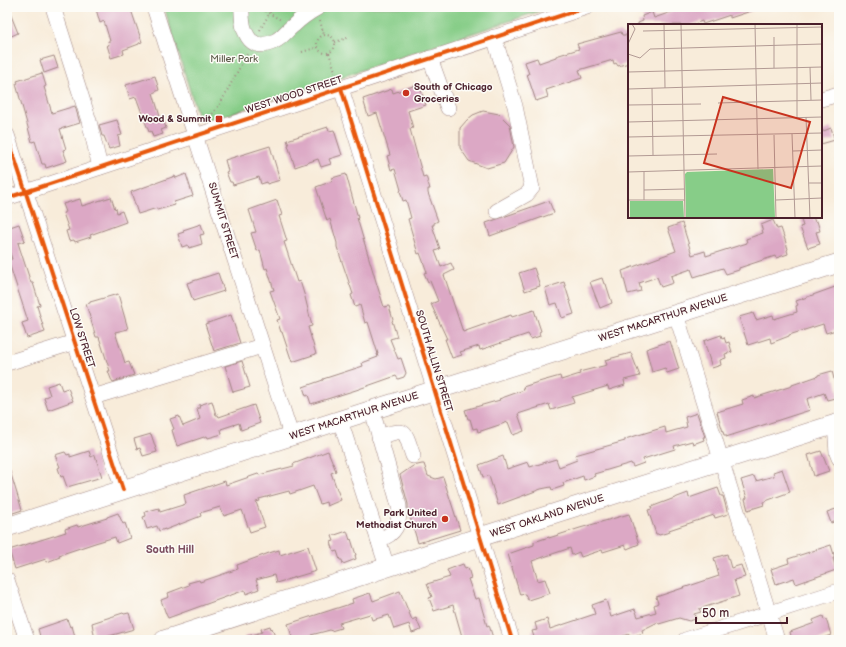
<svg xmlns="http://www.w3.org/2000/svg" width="846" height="647" viewBox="0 0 846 647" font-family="'Balsamiq Sans',sans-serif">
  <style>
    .green { fill: #87cd88; stroke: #68765a }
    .building { fill: #dca8c5 }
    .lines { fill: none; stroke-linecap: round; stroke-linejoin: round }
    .minor-casing { stroke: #a18682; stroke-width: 16 }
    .major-casing { stroke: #a18682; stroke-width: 20 }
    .path { stroke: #a18682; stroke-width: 2; stroke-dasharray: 1 3; stroke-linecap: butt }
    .minor { stroke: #fff; stroke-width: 15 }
    .major { stroke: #fff; stroke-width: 19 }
    .cycleway-casing { stroke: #fdfcf7; stroke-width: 6 }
    .cycleway { stroke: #e8590c; stroke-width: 4 }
    .poi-dot { fill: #c8321e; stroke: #fdfcf7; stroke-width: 1.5 }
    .labels { text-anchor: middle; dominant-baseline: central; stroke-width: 3; stroke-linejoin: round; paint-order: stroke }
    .park-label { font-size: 10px; fill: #5f5c4c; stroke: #fdfcf7 }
    .poi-label { font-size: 10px; font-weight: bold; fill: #4a1f2b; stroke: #fdfcf7; text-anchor: end }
    .street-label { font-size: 10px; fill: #4a1f2b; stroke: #fdfcf7 }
    .neighbourhood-label { font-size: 11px; font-weight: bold; fill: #7d4f61; stroke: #fdfcf7 }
    .inset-road { fill: none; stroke: #b29a94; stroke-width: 1 }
    .view { fill: #c8321e; fill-opacity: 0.15; stroke: #c8321e; stroke-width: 2 }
    .inset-edge { fill: none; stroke: #4a1f2b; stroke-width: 2 }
  </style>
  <rect width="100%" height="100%" fill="#fdfcf7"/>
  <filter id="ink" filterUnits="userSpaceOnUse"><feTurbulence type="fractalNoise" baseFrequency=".025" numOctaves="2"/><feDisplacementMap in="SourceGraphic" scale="8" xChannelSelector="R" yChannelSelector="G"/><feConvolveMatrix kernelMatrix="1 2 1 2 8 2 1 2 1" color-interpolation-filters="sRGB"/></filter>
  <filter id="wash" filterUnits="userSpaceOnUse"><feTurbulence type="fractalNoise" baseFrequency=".012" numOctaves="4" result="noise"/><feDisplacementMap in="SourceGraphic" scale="16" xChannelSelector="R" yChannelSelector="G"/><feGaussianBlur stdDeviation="0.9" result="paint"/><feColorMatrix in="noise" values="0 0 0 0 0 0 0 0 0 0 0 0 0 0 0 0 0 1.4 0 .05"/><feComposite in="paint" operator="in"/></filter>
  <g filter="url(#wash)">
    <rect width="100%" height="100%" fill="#f8ecda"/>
    <polygon class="green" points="164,7 552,7 206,122 198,117"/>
    <g id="blocks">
      <g class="building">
        <polygon points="101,7 130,7 142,42 139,43 139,44 123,50 124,54 111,58 107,45 109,45 108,41 110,41 104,21 100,23 96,9"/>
        <polygon points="676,7 756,7 757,9 730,18 730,15 703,24 702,21 691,25 638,25 638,23 643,21 642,16 652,12 654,18 677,10"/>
        <polygon points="7,8 8,8 18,33 7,38"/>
        <polygon points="621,32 622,35 626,35 629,46 629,63 618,66 616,63 614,64 613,60 579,70 582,78 546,90 548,97 536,101 527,74 529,74 525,62 537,58 539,63 556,57 556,56 579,49 577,44"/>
        <polygon points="54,56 58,68 44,73 40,60"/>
        <polygon points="42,73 46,86 44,87 52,113 75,106 80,123 60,129 66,149 63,150 67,161 46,168 45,164 42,164 35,141 32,142 16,84 18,83 17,81"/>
        <polygon points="155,76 159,90 153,93 161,120 163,119 166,128 161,130 163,134 153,137 151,131 149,132 136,97 130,99 126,85"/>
        <polygon points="419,84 426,105 408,111 413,128 410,129 423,177 426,176 430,189 428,189 428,193 438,221 434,223 434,225 432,225 440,249 435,251 441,267 451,263 454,270 444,275 463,332 511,315 512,317 534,310 541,331 539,332 540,336 531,339 528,334 480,350 479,346 460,352 462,355 452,358 445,339 447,339 431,304 438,301 430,281 428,282 424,273 427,272 420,253 418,254 408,219 411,218 406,200 403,201 400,191 401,190 395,169 391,170 387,156 390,155 377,113 368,116 363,99 392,89 393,93"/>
        <polygon points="483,111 499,114 510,125 514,147 504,163 487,168 469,161 460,148 460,128 467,120 473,115"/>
        <polygon points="117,120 122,135 118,136 120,146 109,149 104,136 102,136 99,125"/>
        <polygon points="328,127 329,131 334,130 342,155 329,159 331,164 321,167 318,159 295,167 288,145 289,145 287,140"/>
        <polygon points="831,128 835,140 821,144 821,132"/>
        <polygon points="270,146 280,180 267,184 267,182 261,184 259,177 233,185 232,182 230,182 226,172 228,171 225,160"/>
        <polygon points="186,174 193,196 174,202 175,205 157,210 157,208 138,214 131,192 175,176 176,178"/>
        <polygon points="346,174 358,218 357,218 377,285 384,307 389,306 393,320 392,321 397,337 390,339 398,359 401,358 406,373 404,377 398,379 396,376 390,378 356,390 311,404 308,395 306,396 303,387 323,380 323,379 363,366 362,363 378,357 377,354 378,354 368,322 365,323 360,305 355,307 351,295 353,294 337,247 337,243 330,219 327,221 316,187 333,181 332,178"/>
        <polygon points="111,197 115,209 116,208 117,213 122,211 126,222 90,235 91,237 75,242 74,240 69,241 66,231 69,230 63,213 66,212 63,204 80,199 82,206"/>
        <polygon points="277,200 282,215 279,216 287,241 284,242 297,282 300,281 305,297 312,326 308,327 316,354 292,362 282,332 281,332 277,320 280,319 270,291 274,290 267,268 265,269 260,250 257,251 251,233 256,232 249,210"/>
        <polygon points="549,201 554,213 490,236 486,223"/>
        <polygon points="800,217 813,217 815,222 817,221 820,231 816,232 820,244 808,248 800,227 803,226"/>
        <polygon points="773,220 777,229 781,228 788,249 787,250 788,254 776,258 775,256 739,268 739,270 726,274 723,268 694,277 691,269 671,276 673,283 661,287 657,277 639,283 641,291 628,294 622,271 676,251 668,228 682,223 692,255 705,251 706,256 747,243 746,239 763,233 761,225"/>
        <polygon points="19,224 25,241 18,243 31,283 33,283 40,305 37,306 45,332 27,338 22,323 28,321 8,260 12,259 7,244 7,228"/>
        <polygon points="201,224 204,234 200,235 202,244 189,248 188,245 182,247 178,234 184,232 183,230"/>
        <polygon points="534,268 540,286 525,291 519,273"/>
        <polygon points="218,273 224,291 193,301 187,283"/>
        <polygon points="602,278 604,284 606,284 612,303 600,308 590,282"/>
        <polygon points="564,282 574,314 562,318 557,303 550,305 545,288"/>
        <polygon points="835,287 839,299 839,329 826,333 823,324 789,335 789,336 771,343 770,338 748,345 739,317 753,313 756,320 773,315 774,319 797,312 796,306 798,305 796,301"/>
        <polygon points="118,294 128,329 115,332 125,363 129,362 134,375 113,382 111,379 108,371 110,371 99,337 96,337 86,304 90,303 90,302"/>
        <polygon points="231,315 240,343 214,351 205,324"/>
        <polygon points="721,335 722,338 724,337 726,343 729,342 732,352 725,354 726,358 720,360 721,365 712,368 704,341"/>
        <polygon points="670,341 679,369 667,373 665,368 652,372 646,349"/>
        <polygon points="631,353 640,376 624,380 625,385 609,390 608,386 572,397 574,403 551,410 549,404 518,414 524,431 513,435 508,422 478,432 477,428 473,429 470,419 468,419 465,410 500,400 499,399 524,390 523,387 535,383 560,376 561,380 580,374 579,372 607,365 605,360"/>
        <polygon points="242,361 250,387 233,392 225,366"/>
        <polygon points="832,371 834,379 836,380 839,397 827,400 824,393 807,399 810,410 726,437 726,435 724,435 717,412 743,404 742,400 754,396 754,398 792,386 792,385 818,376 818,375"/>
        <polygon points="59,382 62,390 68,388 73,401 48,410 44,398 50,395 47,386"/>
        <polygon points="212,401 216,415 218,415 219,417 254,405 260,423 241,430 239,423 221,429 222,434 208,438 207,436 177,446 172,430 174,429 170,419 179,416 183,426 200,419 197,408 200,408 199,405"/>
        <polygon points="697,413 705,437 703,437 704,440 693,444 692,441 674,446 675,449 643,459 644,463 633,467 631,463 594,474 595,476 584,480 583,476 563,483 564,486 552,490 551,487 541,489 498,505 489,476 483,477 479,465 503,456 507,469 528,462 530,467 556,459 559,467 577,460 575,455 625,441 625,439 665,427 666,433 687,427 685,417"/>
        <polygon points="151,434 157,452 143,456 140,448 137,449 134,439"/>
        <polygon points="89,451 91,457 95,455 102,477 67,487 63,476 61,477 58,468 60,467 55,455 65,452 67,455 70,454 70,457"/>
        <polygon points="328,451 336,471 331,473 341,500 327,506 326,502 320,504 313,486 290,494 289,491 259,499 260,501 256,502 265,527 250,532 242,510 224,516 220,507 200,513 201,516 165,530 165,529 159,531 157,526 147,529 143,517 146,516 145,512 159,508 160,512 186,504 184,495 225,481 226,485 258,474 259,475 294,466 293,464"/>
        <polygon points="821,451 829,471 814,476 808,455"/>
        <polygon points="422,464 424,464 428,476 436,479 443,477 460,530 418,543 408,510 408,504 400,475 413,466"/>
        <polygon points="7,468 9,468 22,510 7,515"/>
        <polygon points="782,469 790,492 763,502 764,505 748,510 745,499 747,498 741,480 754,476 756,481 774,476 773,472"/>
        <polygon points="718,488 721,496 723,496 728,514 715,518 714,515 669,530 670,532 659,535 658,534 656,534 648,510 652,509 651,507 688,493 689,498"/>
        <polygon points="839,508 839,520 831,523 827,512"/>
        <polygon points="118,513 123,524 125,523 130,538 117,543 115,537 95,543 59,555 60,557 47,562 46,559 15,569 9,550 66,532 65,529 77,525 78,527 107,518 107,517"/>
        <polygon points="629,514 639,544 627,549 625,545 603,552 602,550 581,557 579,552 572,555 570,548 532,561 538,581 545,579 550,593 528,600 525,594 520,595 508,554 534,545 534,542 549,537 549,538 580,528"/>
        <polygon points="347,531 350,540 351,539 356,555 355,555 356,559 343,564 342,560 340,560 337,551 334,552 331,542 334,541 332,536"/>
        <polygon points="831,545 835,558 833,558 836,570 796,584 794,578 776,584 771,569 789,563 788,559"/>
        <polygon points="308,546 316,571 276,583 274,575 256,580 259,589 246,594 245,590 168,618 166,614 161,600 169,597 168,593 189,585 188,583 199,580 200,582 238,569 237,565 269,553 279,550 280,555"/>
        <polygon points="727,554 731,568 741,565 745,577 734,580 739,596 699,609 701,612 694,614 696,619 689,621 679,618 659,624 658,622 642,630 643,633 631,637 630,634 611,640 535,640 532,631 537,630 535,623 547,619 550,629 595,614 592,605 606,600 611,617 635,609 638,617 656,612 654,605 658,603 656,597 719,576 714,558"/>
        <polygon points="463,564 465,569 468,568 471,578 468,579 475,599 479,598 487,626 489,625 493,638 485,640 463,640 453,605 434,611 429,598 432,597 427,584 450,577 447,570"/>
        <polygon points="400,591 412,620 416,618 421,630 412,633 409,624 394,629 389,615 372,620 370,614 339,623 341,628 331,631 330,630 311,635 312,638 306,640 293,640 288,624 353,603 352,599 370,593 373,601"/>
        <polygon points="123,613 124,614 129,613 134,629 95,640 92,623"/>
        <polygon points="823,616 824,620 826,619 831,635 817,640 817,639 814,640 792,640 790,632 812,624 814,623 813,620"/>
        <polygon points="67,619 70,627 72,626 76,640 41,640 38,629"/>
        <polygon points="270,626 271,629 272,628 276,640 245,640 244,637 262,632 261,629"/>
      </g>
    </g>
  </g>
  <g filter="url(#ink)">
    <use href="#blocks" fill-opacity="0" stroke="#a18682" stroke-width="1"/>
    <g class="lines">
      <defs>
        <g id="minor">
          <polyline points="53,7 89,121 100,167"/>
          <polyline points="154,7 291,435"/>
          <path d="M242,7C241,28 248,55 275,41C282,38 287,30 294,25C301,18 310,12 319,7"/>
          <polyline points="494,37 515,106 532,188 527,194 497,211"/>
          <polyline points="430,58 448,108"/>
          <polyline points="341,88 512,640"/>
          <polyline points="821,99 839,94"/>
          <polyline points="7,135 123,490"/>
          <polyline points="7,198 587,7"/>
          <polyline points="676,314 777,640"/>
          <polyline points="7,363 75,342"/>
          <polyline points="93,397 262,346"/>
          <path d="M372,410L399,506C400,523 396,535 378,540"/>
          <polyline points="340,420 387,567"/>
          <polyline points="835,424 837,453 839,458"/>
          <path d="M379,437C407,428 404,429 413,456"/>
          <polyline points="7,580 27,640"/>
          <polyline points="685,640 839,591"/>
        </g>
        <g id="major">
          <polyline points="7,527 372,410 839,263"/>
          <polyline points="164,640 480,537 839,423"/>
        </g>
      </defs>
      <use href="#minor" class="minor-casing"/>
      <use href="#major" class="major-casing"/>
      <g class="path">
        <polyline points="258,7 281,20"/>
        <polyline points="320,21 324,35"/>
        <polyline points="260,30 273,7"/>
        <circle cx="326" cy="44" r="9"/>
        <polyline points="335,42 350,37"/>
        <polyline points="302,52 318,47"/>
        <polyline points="329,53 337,77"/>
        <polyline points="210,117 220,104 247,54"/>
      </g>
      <use href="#minor" class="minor"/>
      <use href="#major" class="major"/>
      <defs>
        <g id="cycleway">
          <polyline points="341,88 512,640"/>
          <polyline points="7,135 123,490"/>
          <polyline points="7,198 587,7"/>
        </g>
      </defs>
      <use href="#cycleway" class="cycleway-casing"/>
      <use href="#cycleway" class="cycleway"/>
    </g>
  </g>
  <g class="poi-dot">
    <circle cx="406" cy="93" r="4"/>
    <rect x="215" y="115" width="8" height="8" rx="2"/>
    <circle cx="445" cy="519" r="4"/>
  </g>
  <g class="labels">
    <g class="park-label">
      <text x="234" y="59">Miller Park</text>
    </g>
    <g class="poi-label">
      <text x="414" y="87" text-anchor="start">South of Chicago<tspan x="414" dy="12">Groceries</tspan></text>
      <text x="211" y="119">Wood &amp; Summit</text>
      <text x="437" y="513">Park United<tspan x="437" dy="12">Methodist Church</tspan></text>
    </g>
    <g class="street-label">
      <text transform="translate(294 95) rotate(-18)">WEST WOOD STREET</text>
      <text transform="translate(223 221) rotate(73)">SUMMIT STREET</text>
      <text transform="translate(663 318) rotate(-18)">WEST MACARTHUR AVENUE</text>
      <text transform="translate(82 338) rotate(72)">LOW STREET</text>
      <text transform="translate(434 361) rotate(73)">SOUTH ALLIN STREET</text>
      <text transform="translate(354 416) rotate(-18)">WEST MACARTHUR AVENUE</text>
      <text transform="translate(547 516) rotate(-18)">WEST OAKLAND AVENUE</text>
    </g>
    <g class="neighbourhood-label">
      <text x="170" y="549">South Hill</text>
    </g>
  </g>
  <g transform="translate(628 24)">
    <rect width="194" height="194" fill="#f8ecda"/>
    <path d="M145,145L147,194H58L57,150L59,148ZM55,177L56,194H2V177Z" fill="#87cd88"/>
    <path class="inset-road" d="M36,0L37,64M53,0L57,194M127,0L130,145M169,0V93M15,7L194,3M146,13V44M0,20L7,5L4,0M0,30L12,34L22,25L194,20M182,43L183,76M0,48L194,43M24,64L25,131M0,65L194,59M90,79L194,76M0,81L73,80M178,93L182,194M0,98L194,93M164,110L167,194M146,111L148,194M0,113L194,109M165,127L194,126M0,132L89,130M0,148L194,142M16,148V176M181,159H194M16,166L56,165M0,176H57M148,176L194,174M0,179V194"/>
    <path class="view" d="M95,73L182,98L163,164L76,139Z"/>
    <rect width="194" height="194" class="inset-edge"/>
  </g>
  <rect width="846" height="647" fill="none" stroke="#fdfcf7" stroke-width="24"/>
  <path d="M696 617v6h91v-6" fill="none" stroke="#4a1f2b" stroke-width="2"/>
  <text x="702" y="617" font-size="12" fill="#4a1f2b" stroke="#fdfcf7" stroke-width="3" paint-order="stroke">50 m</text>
</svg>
